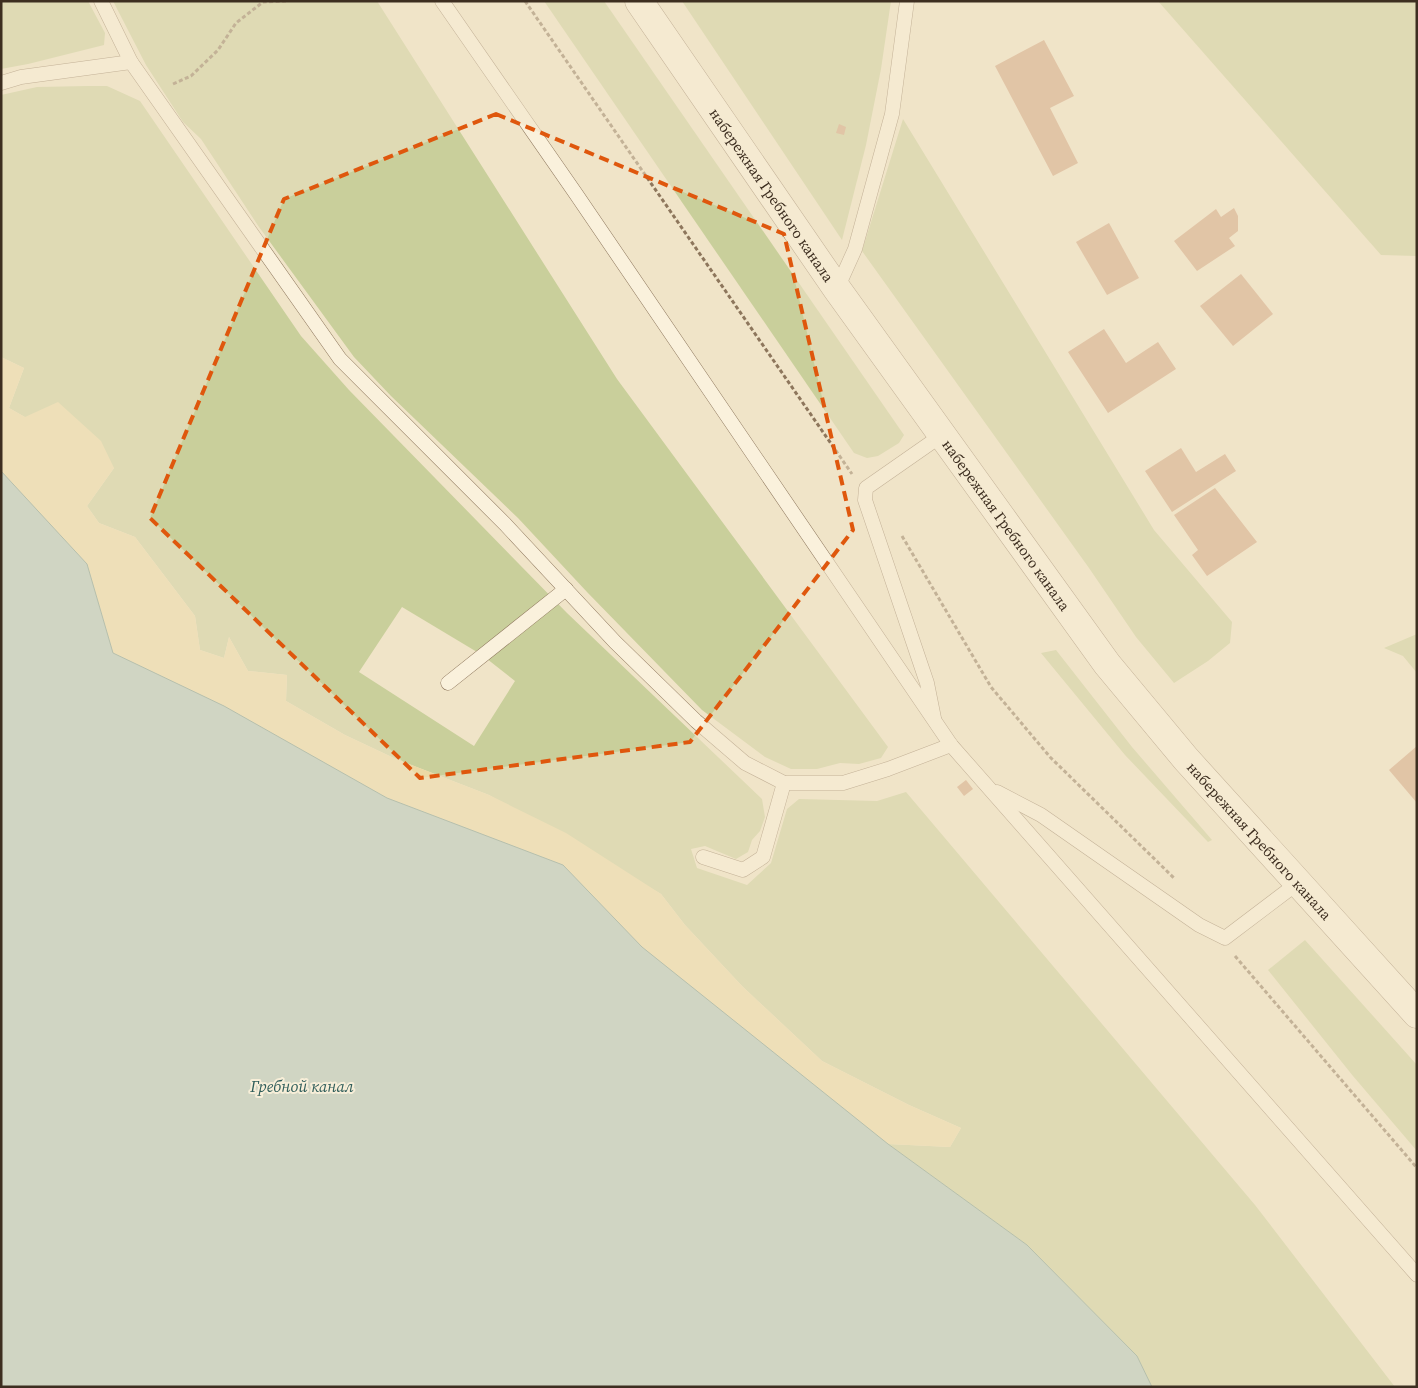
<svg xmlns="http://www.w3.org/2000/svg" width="1418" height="1388" viewBox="0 0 1418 1388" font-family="'Source Serif 4',serif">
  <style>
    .green { fill: #c9cf9b; fill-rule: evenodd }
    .sand { fill: #ecd9a5 }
    .water { fill: #a9c4bc; stroke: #6f938a }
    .building { fill: #cf9f7d }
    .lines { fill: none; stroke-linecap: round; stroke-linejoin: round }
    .service-casing { stroke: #8d765c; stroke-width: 15 }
    .tertiary-casing { stroke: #8d765c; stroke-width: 29 }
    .path { stroke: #8d765c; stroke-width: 3; stroke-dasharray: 4 2.5; stroke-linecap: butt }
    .service { stroke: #faf1dc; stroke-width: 14 }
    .tertiary { stroke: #faf1dc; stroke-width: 28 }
    .marked { fill: none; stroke: #df570d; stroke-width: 4; stroke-dasharray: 10 6; stroke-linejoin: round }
    .labels { text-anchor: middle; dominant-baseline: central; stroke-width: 4; stroke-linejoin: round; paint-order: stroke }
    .street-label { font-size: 15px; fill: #3d2e20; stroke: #f7eed8 }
    .water-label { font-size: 16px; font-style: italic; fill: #2f5d5a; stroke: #f7eed8 }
  </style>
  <rect width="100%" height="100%" fill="#f0e4c8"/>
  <g class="green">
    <polygon points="1,1 88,1 105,33 104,45 28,64 1,69"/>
    <polygon points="113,1 377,1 617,379 888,747 881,758 859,764 840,763 817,769 791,769 765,757 702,710 587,592 518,518 391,396 354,357 259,227 201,139 183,122 146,65"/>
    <polygon points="544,1 604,1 904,435 899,443 878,456 867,458 854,453"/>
    <polygon points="682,1 891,1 881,69 866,145 842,240"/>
    <polygon points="1158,1 1417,1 1417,256 1381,255"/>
    <path d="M88,86H107L140,101L301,336L349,390L567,613L762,799L765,817L760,831L752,840L748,852L736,859L705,846L691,849L697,868L747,885L771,863L787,809L799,799L877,801L906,792L1255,1205L1395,1387H1152L1137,1356L1027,1245L888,1144L950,1147L961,1128L909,1105L822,1061L742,986L685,925L661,894L489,795L396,759L345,735L286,701L287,675L248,671L229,637L224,658L200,650L195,616L135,537L99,523L87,506L114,468L9,408L24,368L1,357V95L37,87ZM402,607L482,655L515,681L474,746L359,672Z"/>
    <polygon points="903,119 1154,530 1232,622 1230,643 1208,661 1174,683 1136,637 1089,568 862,251"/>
    <polygon points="1417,634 1417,673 1403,656 1384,648"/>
    <polygon points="1056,650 1132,747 1212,840 1208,842 1125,755 1041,653"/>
    <polygon points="1305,940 1417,1065 1417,1151 1353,1076 1268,970"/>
  </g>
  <polygon class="sand" points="1,357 24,368 9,408 25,417 58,402 101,441 114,468 87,506 99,523 135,537 195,616 200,650 224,658 229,637 248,671 287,675 286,701 345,735 396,759 489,795 566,833 661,894 685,925 742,986 822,1061 909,1105 961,1128 950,1147 888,1144 642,947 563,865 387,798 224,706 113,653 87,564 1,471"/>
  <polygon class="water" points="1,471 87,564 113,653 224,706 387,798 563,865 642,947 888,1144 1027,1245 1137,1356 1152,1387 1,1387"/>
  <g class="building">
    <polygon points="1044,40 1074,96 1050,108 1078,163 1053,176 995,66"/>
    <polygon points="839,124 846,127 844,135 836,133"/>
    <polygon points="1234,208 1238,216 1238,231 1229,238 1235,246 1197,271 1174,241 1216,209 1221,217"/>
    <polygon points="1109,223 1139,278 1107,295 1076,242"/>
    <polygon points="1241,274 1273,314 1233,346 1200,306"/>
    <polygon points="1104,329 1126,363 1158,342 1176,369 1108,413 1068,352"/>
    <polygon points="1181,448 1196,472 1225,454 1236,471 1172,512 1145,471"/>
    <polygon points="1215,488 1257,542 1207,576 1192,555 1198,550 1174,515"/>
    <polygon points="1417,746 1417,803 1389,770"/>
    <polygon points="966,780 973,789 964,796 957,787"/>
  </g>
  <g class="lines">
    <defs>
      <g id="service">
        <polyline points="101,1 131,62 340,359 505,524 615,642 696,721 745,763 784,783 843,783 888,769 951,745"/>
        <polyline points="442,1 576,194 951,745 1417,1275"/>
        <polyline points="1,83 21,77 131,62"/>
        <polyline points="837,289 855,249 892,114 907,1"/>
        <polyline points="448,683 566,589"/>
        <polyline points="934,718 927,683 865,500 866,488 942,435"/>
        <polyline points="997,792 1041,815 1199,925 1225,938 1299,882"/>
        <polyline points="703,857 743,870 763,857 784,783"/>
      </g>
      <g id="tertiary">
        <path id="s1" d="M639,1L837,289L1107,664L1186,759L1417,1014"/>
      </g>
    </defs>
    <use href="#service" class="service-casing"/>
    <use href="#tertiary" class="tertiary-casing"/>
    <g class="path">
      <polyline points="525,1 852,474"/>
      <polyline points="173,84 191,76 218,50 236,23 263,2 286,1"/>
      <polyline points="902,536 991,687 1050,757 1175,879"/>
      <polyline points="1235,956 1417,1168"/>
    </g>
    <use href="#service" class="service"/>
    <use href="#tertiary" class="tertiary"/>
  </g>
  <path d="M0 0H1418V1388H0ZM496,114L784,234L853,530L690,742L420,778L150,518L284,199Z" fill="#f0e4c8" fill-opacity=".55" fill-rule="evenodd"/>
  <path class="marked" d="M496,114L784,234L853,530L690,742L420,778L150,518L284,199Z"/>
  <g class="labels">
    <g class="street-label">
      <text stroke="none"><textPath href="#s1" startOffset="235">набережная Гребного канала</textPath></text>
      <text stroke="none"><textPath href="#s1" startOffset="640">набережная Гребного канала</textPath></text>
      <text stroke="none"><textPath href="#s1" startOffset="1045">набережная Гребного канала</textPath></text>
    </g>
    <g class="water-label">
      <text x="302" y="1086">Гребной канал</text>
    </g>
  </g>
  <rect width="1418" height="1388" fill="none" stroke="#3d2e20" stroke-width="5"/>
</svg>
